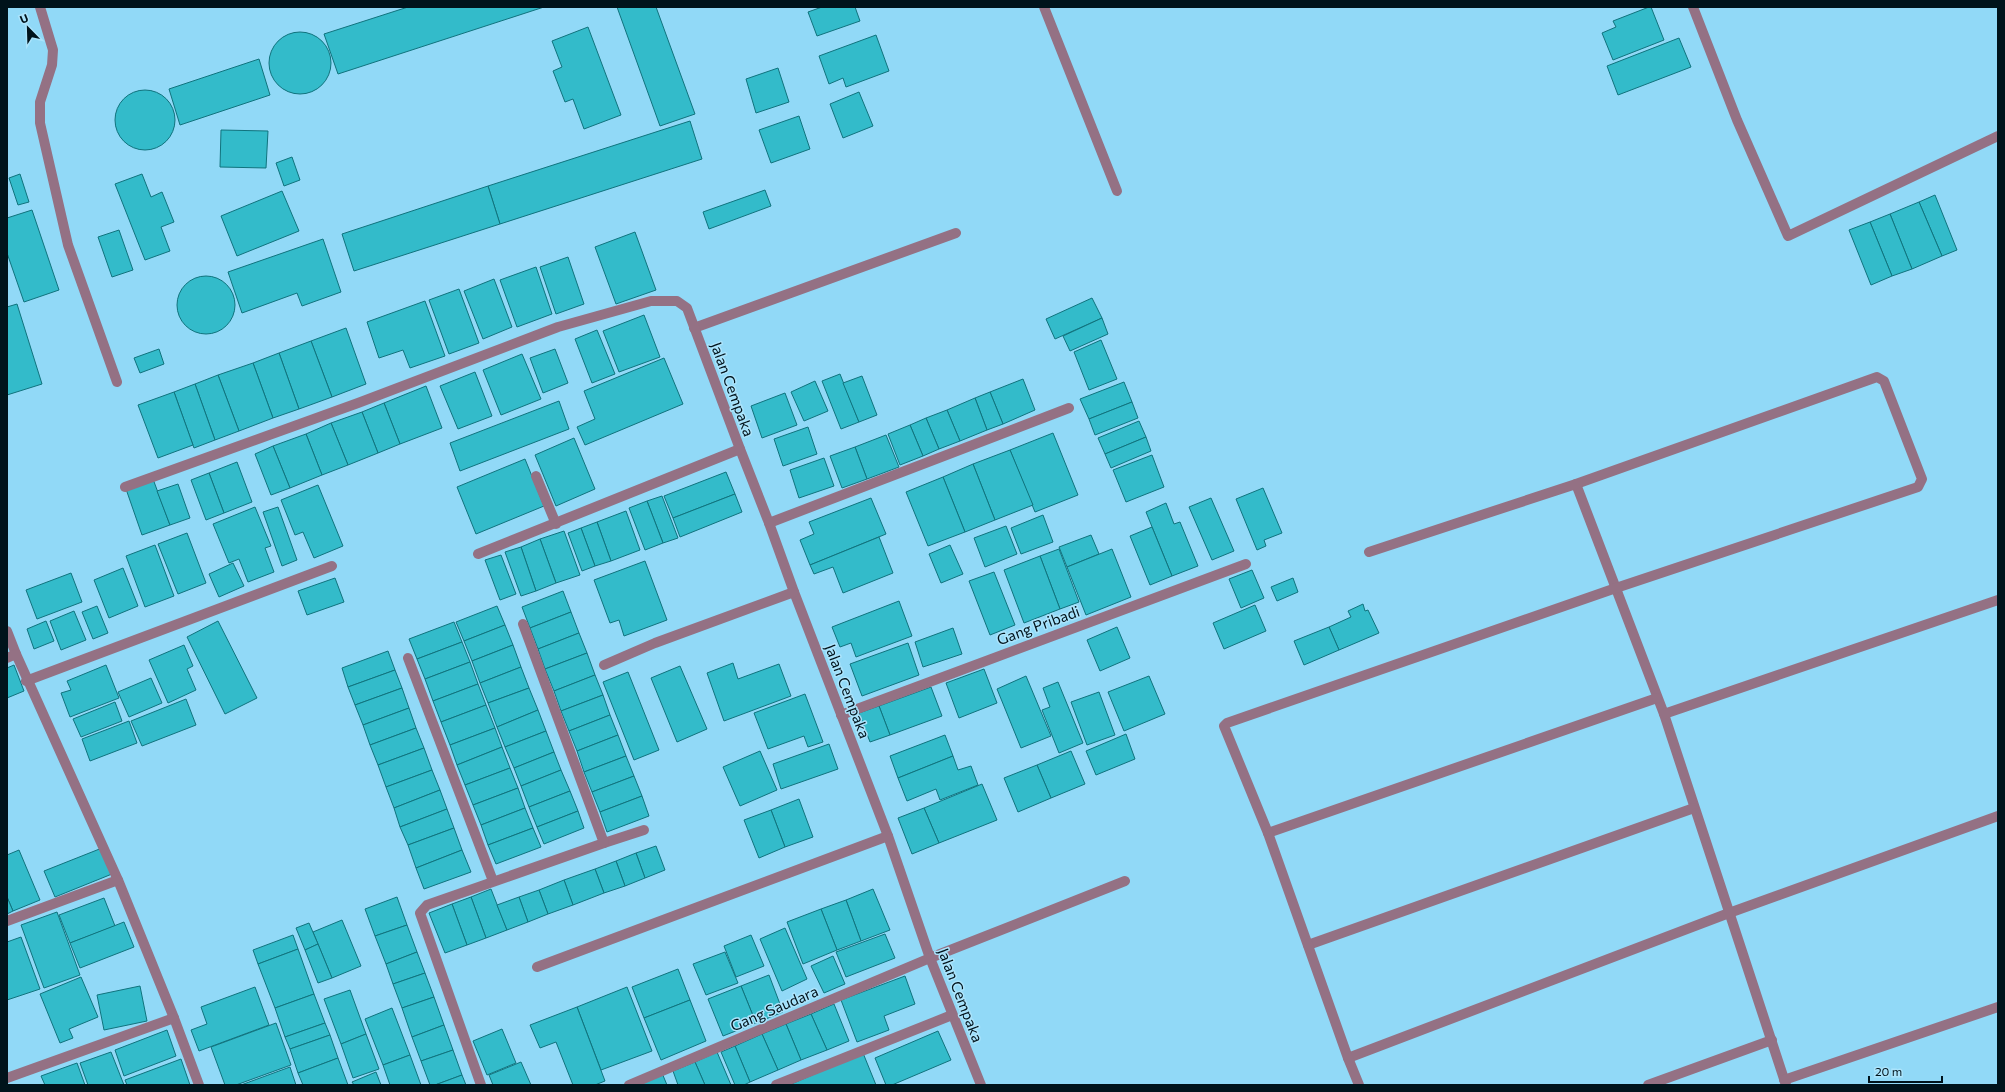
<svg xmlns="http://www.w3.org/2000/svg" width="2005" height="1092" viewBox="0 0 2005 1092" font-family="Commissioner,sans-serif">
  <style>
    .building { fill: #33bbca; stroke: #10737d }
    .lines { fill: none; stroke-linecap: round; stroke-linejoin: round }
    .minor { stroke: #947184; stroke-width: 10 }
    .labels { text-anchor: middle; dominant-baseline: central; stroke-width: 3; stroke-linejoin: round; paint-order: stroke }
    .street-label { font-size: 15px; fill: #00131b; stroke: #abe4fc }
  </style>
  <rect width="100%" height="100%" fill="#91d9f7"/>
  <g class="building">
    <polygon points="408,7 544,7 338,74 324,34"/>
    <polygon points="617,7 656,7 695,114 660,126"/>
    <polygon points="822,7 855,7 860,21 817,36 808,12"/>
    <polygon points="1649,7 1651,7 1664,40 1613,60 1602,33 1616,27 1613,21"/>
    <polygon points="588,27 621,115 584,129 573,99 565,102 553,71 562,67 552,41"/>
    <circle cx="300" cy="63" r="31"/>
    <polygon points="876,35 889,71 846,87 843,78 829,84 819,56"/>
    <polygon points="1679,38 1691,67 1618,95 1607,66"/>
    <polygon points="259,59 270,95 180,125 169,89"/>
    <polygon points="778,68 789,102 756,113 746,79"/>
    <circle cx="145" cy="120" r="30"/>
    <polygon points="859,92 873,126 843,138 830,104"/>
    <polygon points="799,116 810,149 771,163 759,130"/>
    <polygon points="690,121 702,159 500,224 488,186"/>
    <polygon points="221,130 268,131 266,168 220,167"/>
    <polygon points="292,157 300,180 284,186 276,163"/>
    <polygon points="20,174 29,202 18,205 9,178"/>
    <polygon points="142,174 151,197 162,192 174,222 161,227 170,251 145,260 115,184"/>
    <polygon points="488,186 500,224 354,271 342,234"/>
    <polygon points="765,190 771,206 709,229 703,212"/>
    <polygon points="282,191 299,231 237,256 221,216"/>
    <polygon points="1935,195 1957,250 1942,256 1919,202"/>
    <polygon points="1919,202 1942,256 1912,269 1890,214"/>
    <polygon points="32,210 59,290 24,302 7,253 7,218"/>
    <polygon points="1890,214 1912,269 1892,276 1870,222"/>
    <polygon points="1870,222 1892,276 1871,285 1849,230"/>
    <polygon points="119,230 133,270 112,277 98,237"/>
    <polygon points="635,232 656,290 616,304 595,247"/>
    <polygon points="323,239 341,292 302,306 297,293 242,313 228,272"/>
    <polygon points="568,257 584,304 556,314 540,267"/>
    <polygon points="536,267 552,314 517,327 500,280"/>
    <circle cx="206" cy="305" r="29"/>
    <polygon points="494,279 512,327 483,339 464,291"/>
    <polygon points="459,289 479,343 449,354 429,300"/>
    <polygon points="1092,298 1102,318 1055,339 1046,319"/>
    <polygon points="425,301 445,356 410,368 403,350 379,358 367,322"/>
    <polygon points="17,304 42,384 7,395 7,307"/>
    <polygon points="644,315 660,357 619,372 603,331"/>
    <polygon points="1102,318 1108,334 1070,351 1063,336"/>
    <polygon points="346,328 366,384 332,397 311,341"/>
    <polygon points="597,330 615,374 592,383 575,339"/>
    <polygon points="1101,340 1117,379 1089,390 1074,352"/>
    <polygon points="311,341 332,397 299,409 279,353"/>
    <polygon points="159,349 164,364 140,373 134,358"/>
    <polygon points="555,349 568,383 543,393 530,358"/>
    <polygon points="279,353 299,409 273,418 253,363"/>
    <polygon points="522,354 541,399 501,415 483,370"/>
    <polygon points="664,358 683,404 585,445 577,427 595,419 584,391"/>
    <polygon points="253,363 273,418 239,431 218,375"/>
    <polygon points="475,372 492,416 458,429 440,386"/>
    <polygon points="840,374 859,422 841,429 822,381"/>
    <polygon points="218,375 239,431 215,440 195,384"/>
    <polygon points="862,376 877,415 859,422 843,383"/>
    <polygon points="1023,379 1035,410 1003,424 990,392"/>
    <polygon points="815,381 828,411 804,421 791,392"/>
    <polygon points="1124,382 1132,402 1089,419 1080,399"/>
    <polygon points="195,384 215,440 194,448 174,392"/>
    <polygon points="426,386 442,428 400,444 384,403"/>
    <polygon points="174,392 193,445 158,458 138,405"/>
    <polygon points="990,392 1003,424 987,430 975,398"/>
    <polygon points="785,393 797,425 762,438 751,406"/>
    <polygon points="975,398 987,430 960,441 947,410"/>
    <polygon points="559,401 569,429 460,471 450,443"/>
    <polygon points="1132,402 1138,418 1095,435 1089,419"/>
    <polygon points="384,403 400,444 378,453 362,412"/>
    <polygon points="947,410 960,441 939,449 926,418"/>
    <polygon points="362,412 378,453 348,465 331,423"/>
    <polygon points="926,418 939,449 923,456 910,425"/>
    <polygon points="1139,421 1146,437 1105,454 1098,438"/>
    <polygon points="331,423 348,465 322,475 306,434"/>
    <polygon points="910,425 923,456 900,465 888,434"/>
    <polygon points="808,427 817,454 783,466 774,439"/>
    <polygon points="1053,433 1078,495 1035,512 1010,450"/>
    <polygon points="306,434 322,475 290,488 273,446"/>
    <polygon points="886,435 899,467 867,479 855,447"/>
    <polygon points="1146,437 1151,451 1111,468 1105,454"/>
    <polygon points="574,438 595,489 556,506 535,455"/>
    <polygon points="273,446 290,488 271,495 255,454"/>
    <polygon points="855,447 867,479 842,488 830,456"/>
    <polygon points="1010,450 1033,505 995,520 973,464"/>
    <polygon points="1152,455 1164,487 1126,502 1113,470"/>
    <polygon points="824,458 834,486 799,498 790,470"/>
    <polygon points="525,459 544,506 476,534 457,487"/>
    <polygon points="237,462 252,502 224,513 209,473"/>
    <polygon points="973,464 995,520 965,532 943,477"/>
    <polygon points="726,472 735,494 673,518 664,496"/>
    <polygon points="209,473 224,513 206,520 191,480"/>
    <polygon points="943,477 965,532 928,546 906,492"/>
    <polygon points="153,479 170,525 142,535 126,489"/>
    <polygon points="178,484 190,518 170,525 157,491"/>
    <polygon points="318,485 343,546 314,558 303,532 295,535 281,500"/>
    <polygon points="1263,488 1282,533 1264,540 1266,546 1257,550 1236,499"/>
    <polygon points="735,494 742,512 680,537 673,518"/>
    <polygon points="662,496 678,538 663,543 647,501"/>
    <polygon points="871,498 886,534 810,565 800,540 814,534 809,522"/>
    <polygon points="1211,498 1234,551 1212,560 1189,507"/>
    <polygon points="647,501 663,543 645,550 629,508"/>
    <polygon points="1166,503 1174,524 1180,522 1198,566 1172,576 1146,512"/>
    <polygon points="255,507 271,546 265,548 274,572 248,582 239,559 229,563 213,524"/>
    <polygon points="278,507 297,560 282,566 263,512"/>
    <polygon points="626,511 640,550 611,561 597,522"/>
    <polygon points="1043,515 1053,542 1021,554 1011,528"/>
    <polygon points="597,522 611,561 595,566 581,528"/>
    <polygon points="1006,526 1017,554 985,567 974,538"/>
    <polygon points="1152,527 1172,576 1150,585 1130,536"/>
    <polygon points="581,528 595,566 582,571 568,533"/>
    <polygon points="564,531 580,575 556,583 540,539"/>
    <polygon points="187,533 206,583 178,594 158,544"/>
    <polygon points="1091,535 1099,554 1067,567 1059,547"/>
    <polygon points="879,537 893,573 843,593 833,567 814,574 810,565"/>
    <polygon points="540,539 556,583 536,591 521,547"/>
    <polygon points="155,545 174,596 145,607 126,556"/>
    <polygon points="950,545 963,574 941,583 929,554"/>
    <polygon points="521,547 536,591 521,596 505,552"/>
    <polygon points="1059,549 1079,602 1060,609 1040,556"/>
    <polygon points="1112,549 1131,597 1086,615 1067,567"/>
    <polygon points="501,555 516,594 500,600 485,560"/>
    <polygon points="1040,556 1060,609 1024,623 1004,570"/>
    <polygon points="645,561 667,620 624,636 619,620 610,623 594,580"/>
    <polygon points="233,563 244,586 219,597 209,574"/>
    <polygon points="123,568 138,606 109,618 94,580"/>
    <polygon points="1252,570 1264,598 1241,608 1229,579"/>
    <polygon points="994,572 1015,625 990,635 969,581"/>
    <polygon points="71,573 82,602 37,619 26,590"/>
    <polygon points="335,578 344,602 307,615 298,591"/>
    <polygon points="1293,578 1298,592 1277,601 1271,587"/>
    <polygon points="563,591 571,612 530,628 522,607"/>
    <polygon points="899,601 912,636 856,657 851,643 840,647 832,627"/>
    <polygon points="1363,604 1365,611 1368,610 1379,633 1339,650 1329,627 1351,617 1348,611"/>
    <polygon points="1255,605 1266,631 1224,649 1213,623"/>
    <polygon points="97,606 108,633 93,639 82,612"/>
    <polygon points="497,606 505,625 464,641 456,622"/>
    <polygon points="74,611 86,640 61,650 50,621"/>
    <polygon points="571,612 579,633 538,649 530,628"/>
    <polygon points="46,621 54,641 34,649 27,629"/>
    <polygon points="218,621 257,698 225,714 187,637"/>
    <polygon points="454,622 462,642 417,659 409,639"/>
    <polygon points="505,625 513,645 472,661 464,641"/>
    <polygon points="1117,627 1130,658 1100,671 1087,640"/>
    <polygon points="1329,627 1339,650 1304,665 1294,641"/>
    <polygon points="953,628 962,654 923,667 915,642"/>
    <polygon points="579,633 587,653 545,669 538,649"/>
    <polygon points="462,642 470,662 425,679 417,659"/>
    <polygon points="908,643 919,675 862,696 850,664"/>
    <polygon points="184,645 193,666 187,669 196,690 168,703 149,660"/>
    <polygon points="513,645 521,667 480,683 472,661"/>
    <polygon points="388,651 395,670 348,687 342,668"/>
    <polygon points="587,653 595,675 554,691 545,669"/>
    <polygon points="470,662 478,684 433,701 425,679"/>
    <polygon points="733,663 738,679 779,664 791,696 724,721 707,673"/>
    <polygon points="14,665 24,691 7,698 7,668"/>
    <polygon points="106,665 119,698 70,717 61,693 71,690 67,681"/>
    <polygon points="680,666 707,729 677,742 651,678"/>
    <polygon points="521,667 529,688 488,703 480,683"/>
    <polygon points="984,669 997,703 959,718 946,683"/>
    <polygon points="395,670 402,688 355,705 348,687"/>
    <polygon points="628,672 659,750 634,760 603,682"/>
    <polygon points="595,675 603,695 561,711 554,691"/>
    <polygon points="1026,676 1051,736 1021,748 997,689"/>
    <polygon points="1149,676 1165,714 1124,731 1108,692"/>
    <polygon points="151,678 162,703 129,717 118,692"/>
    <polygon points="1058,682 1083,743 1059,753 1042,710 1050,707 1043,688"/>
    <polygon points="478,684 486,705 441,722 433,701"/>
    <polygon points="931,687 942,716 890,735 879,706"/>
    <polygon points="402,688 409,708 363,725 355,705"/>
    <polygon points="529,688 538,710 497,727 488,703"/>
    <polygon points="1099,692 1115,735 1087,745 1071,702"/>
    <polygon points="805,694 823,742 808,747 804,736 768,749 754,713"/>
    <polygon points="603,695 610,715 569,731 561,711"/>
    <polygon points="186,699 196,725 142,746 131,721"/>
    <polygon points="115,702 122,721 81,737 73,719"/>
    <polygon points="486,705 495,728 450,745 441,722"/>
    <polygon points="879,706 890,735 870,742 859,713"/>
    <polygon points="409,708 416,728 370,745 363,725"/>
    <polygon points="538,710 546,731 505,747 497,727"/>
    <polygon points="610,715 618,735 577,751 569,731"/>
    <polygon points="129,721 137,743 90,761 82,739"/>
    <polygon points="416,728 424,748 378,765 370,745"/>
    <polygon points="495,728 502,747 457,765 450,745"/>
    <polygon points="546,731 554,752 514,768 505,747"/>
    <polygon points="1126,734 1135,759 1096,775 1086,751"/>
    <polygon points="618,735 626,756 584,772 577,751"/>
    <polygon points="945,735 953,756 898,778 890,756"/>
    <polygon points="829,744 838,769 781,789 773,764"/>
    <polygon points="502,747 510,768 465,785 457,765"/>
    <polygon points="424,748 432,770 386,787 378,765"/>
    <polygon points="760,751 777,790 740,806 723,767"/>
    <polygon points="1071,751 1085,784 1051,798 1037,765"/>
    <polygon points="554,752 561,770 521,786 514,768"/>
    <polygon points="626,756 634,776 592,792 584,772"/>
    <polygon points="953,756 958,770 971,766 978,785 940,800 936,789 907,801 898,778"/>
    <polygon points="1037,765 1051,798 1018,812 1004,778"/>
    <polygon points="510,768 518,788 473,805 465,785"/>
    <polygon points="432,770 440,790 394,808 386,787"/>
    <polygon points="561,770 570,791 529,807 521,786"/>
    <polygon points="634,776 642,796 600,812 592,792"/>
    <polygon points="982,784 997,820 939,843 924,808"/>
    <polygon points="518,788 525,808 481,825 473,805"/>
    <polygon points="440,790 447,809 400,827 394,808"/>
    <polygon points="570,791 578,811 537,827 529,807"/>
    <polygon points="642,796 649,816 607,832 600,812"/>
    <polygon points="799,799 813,837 785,847 771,810"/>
    <polygon points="525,808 533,828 488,845 481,825"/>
    <polygon points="924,808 939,843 912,854 898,818"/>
    <polygon points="447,809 454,828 408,845 400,827"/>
    <polygon points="771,810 785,847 759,858 744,820"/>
    <polygon points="578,811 584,828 544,844 537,827"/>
    <polygon points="454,828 462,850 416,868 408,845"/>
    <polygon points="533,828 541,847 496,864 488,845"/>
    <polygon points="656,846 665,870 645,878 636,853"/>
    <polygon points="102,848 112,874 55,897 44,871"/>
    <polygon points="19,850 40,900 13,911 7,897 7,855"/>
    <polygon points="462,850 471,872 424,889 416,868"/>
    <polygon points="636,853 645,878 625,886 616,861"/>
    <polygon points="616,861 625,886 604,893 595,869"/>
    <polygon points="595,869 604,893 573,905 564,880"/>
    <polygon points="564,880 573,905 548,914 539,890"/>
    <polygon points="491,889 507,930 486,938 471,897"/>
    <polygon points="873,889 890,930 861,941 846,900"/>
    <polygon points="539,890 548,914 528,922 519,897"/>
    <polygon points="7,897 13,911 7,914"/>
    <polygon points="397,897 407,925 375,936 365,909"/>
    <polygon points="471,897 486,938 467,945 452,904"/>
    <polygon points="519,897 528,922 507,930 497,905"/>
    <polygon points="104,898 115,926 70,943 59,915"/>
    <polygon points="846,900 861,941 837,950 821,909"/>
    <polygon points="452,904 467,945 445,953 429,913"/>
    <polygon points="821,909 837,950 803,964 787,922"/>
    <polygon points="57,912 80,975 44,988 21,925"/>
    <polygon points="342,920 361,966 332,978 313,932"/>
    <polygon points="124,922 134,947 80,968 70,943"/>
    <polygon points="309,923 318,944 305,950 296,928"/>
    <polygon points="407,925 417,952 386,964 375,936"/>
    <polygon points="785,928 807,979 782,991 760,939"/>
    <polygon points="885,934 895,958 846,977 836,952"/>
    <polygon points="293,935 298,949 258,964 253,950"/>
    <polygon points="751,935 764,966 736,977 724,946"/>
    <polygon points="21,937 40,989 7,1000 7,942"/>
    <polygon points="318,944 332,978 318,983 305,950"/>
    <polygon points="298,949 314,994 275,1008 258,964"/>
    <polygon points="417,952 425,973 393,984 386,964"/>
    <polygon points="725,952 738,983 706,995 693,964"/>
    <polygon points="833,956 845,984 824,993 811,966"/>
    <polygon points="678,969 690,1000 644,1018 632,987"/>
    <polygon points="425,973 434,997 402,1008 393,984"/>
    <polygon points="769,975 783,1012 756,1023 741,986"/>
    <polygon points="905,976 915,1004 884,1016 889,1030 857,1042 841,1000"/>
    <polygon points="81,977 98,1017 69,1029 73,1038 60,1043 40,994"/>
    <polygon points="140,986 147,1021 104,1030 97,995"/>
    <polygon points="741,986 756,1023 723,1036 708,999"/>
    <polygon points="255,987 269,1025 199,1051 191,1030 207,1024 201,1007"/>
    <polygon points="627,987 652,1051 601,1070 577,1007"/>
    <polygon points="350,990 366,1034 341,1044 324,999"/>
    <polygon points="314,994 325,1023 285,1037 275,1008"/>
    <polygon points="434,997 444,1025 412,1037 402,1008"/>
    <polygon points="690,1000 706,1041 661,1060 644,1018"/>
    <polygon points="834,1004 849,1041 827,1050 811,1014"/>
    <polygon points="577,1007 605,1081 595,1085 573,1085 556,1042 540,1048 530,1025"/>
    <polygon points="392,1008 410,1055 383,1065 365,1019"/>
    <polygon points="811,1014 827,1050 801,1060 786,1024"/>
    <polygon points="276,1023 291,1065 236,1085 225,1085 211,1047"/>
    <polygon points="325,1023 330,1035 290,1049 285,1037"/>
    <polygon points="786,1024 801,1060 778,1070 762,1034"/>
    <polygon points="444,1025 453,1050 421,1061 412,1037"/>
    <polygon points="502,1029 516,1063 487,1075 473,1041"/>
    <polygon points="167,1030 176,1056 124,1076 115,1050"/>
    <polygon points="938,1031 951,1060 892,1085 886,1085 875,1058"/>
    <polygon points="366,1034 379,1069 353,1078 341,1044"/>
    <polygon points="762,1034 778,1070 750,1082 735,1046"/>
    <polygon points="330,1035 338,1058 298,1073 290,1049"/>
    <polygon points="735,1046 750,1082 744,1085 735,1085 721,1052"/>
    <polygon points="453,1050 462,1075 435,1085 430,1085 421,1061"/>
    <polygon points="111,1052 124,1085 88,1085 80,1063"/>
    <polygon points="717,1052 731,1085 705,1085 695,1062"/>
    <polygon points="863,1053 876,1085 789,1085"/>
    <polygon points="410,1055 421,1085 390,1085 383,1065"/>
    <polygon points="338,1058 348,1085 303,1085 298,1073"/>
    <polygon points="181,1059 190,1085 127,1085 125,1080"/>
    <polygon points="521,1062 531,1085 493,1085 489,1075"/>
    <polygon points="695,1062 705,1085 678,1085 673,1071"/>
    <polygon points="77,1063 85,1085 45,1085 41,1076"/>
    <polygon points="290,1067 296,1085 241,1085"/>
    <polygon points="376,1072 381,1085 354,1085 352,1082"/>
    <polygon points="662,1073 667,1085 633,1085"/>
    <polygon points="462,1075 466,1085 435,1085"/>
  </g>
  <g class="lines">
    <g class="minor">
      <polyline points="40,7 53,50 52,65 40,102 40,123 68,245 117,382"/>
      <polyline points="1044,7 1117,191"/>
      <polyline points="1693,7 1737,120 1788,236 1998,136"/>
      <polyline points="694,328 956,233"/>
      <polyline points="536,476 556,524"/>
      <polyline points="1576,484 1664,714 1786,1085"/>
      <polyline points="125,487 358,403 558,327 651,301 677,301 687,308 740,449 769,523 794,592 888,836 930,958 981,1085"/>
      <polyline points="769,523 1069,408"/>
      <polyline points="478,554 740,449"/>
      <polyline points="7,631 16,654"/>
      <polyline points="7,658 16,654 118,880 174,1018 199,1085"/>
      <polyline points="408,658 493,881"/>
      <polyline points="604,665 655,643 794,592"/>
      <polyline points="26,681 332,566"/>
      <polyline points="1664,714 1998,600"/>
      <polyline points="841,715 1246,564"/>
      <polyline points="1268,833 1657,698"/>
      <polyline points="604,843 644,830"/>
      <polyline points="7,921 118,880"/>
      <polyline points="1308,945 1694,808"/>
      <polyline points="537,967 888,836"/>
      <polyline points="1348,1058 1729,913 1998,816"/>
      <polyline points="7,1078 174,1018"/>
      <polyline points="1784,1080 1998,1007"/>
      <polyline points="481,1085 420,913 427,905 604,843 523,624"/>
      <polyline points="629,1085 930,958 1125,881"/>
      <polyline points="776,1085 952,1015"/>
      <polyline points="1359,1085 1348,1058 1268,833 1224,726 1227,723 1616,588 1918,487 1922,479 1884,381 1877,377 1576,484 1369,552"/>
      <polyline points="1648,1085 1772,1040"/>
    </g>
  </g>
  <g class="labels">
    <g class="street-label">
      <text transform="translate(733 389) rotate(70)">Jalan Cempaka</text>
      <text transform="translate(1038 625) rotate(-20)">Gang Pribadi</text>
      <text transform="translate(848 691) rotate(69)">Jalan Cempaka</text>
      <text transform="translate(961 995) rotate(69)">Jalan Cempaka</text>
      <text transform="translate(774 1008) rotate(-23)">Gang Saudara</text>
    </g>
  </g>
  <rect width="2005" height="1092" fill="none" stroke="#00131b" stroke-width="16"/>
  <g transform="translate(28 28) rotate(337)" stroke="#abe4fc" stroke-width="3" paint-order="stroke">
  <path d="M0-3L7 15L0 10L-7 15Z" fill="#00131b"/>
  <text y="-6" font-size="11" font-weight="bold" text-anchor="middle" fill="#00131b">U</text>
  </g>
  <path d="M1869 1076v6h73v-6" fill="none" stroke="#00131b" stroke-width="2"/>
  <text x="1875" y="1076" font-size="12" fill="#00131b" stroke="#abe4fc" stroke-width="3" paint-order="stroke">20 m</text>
</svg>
